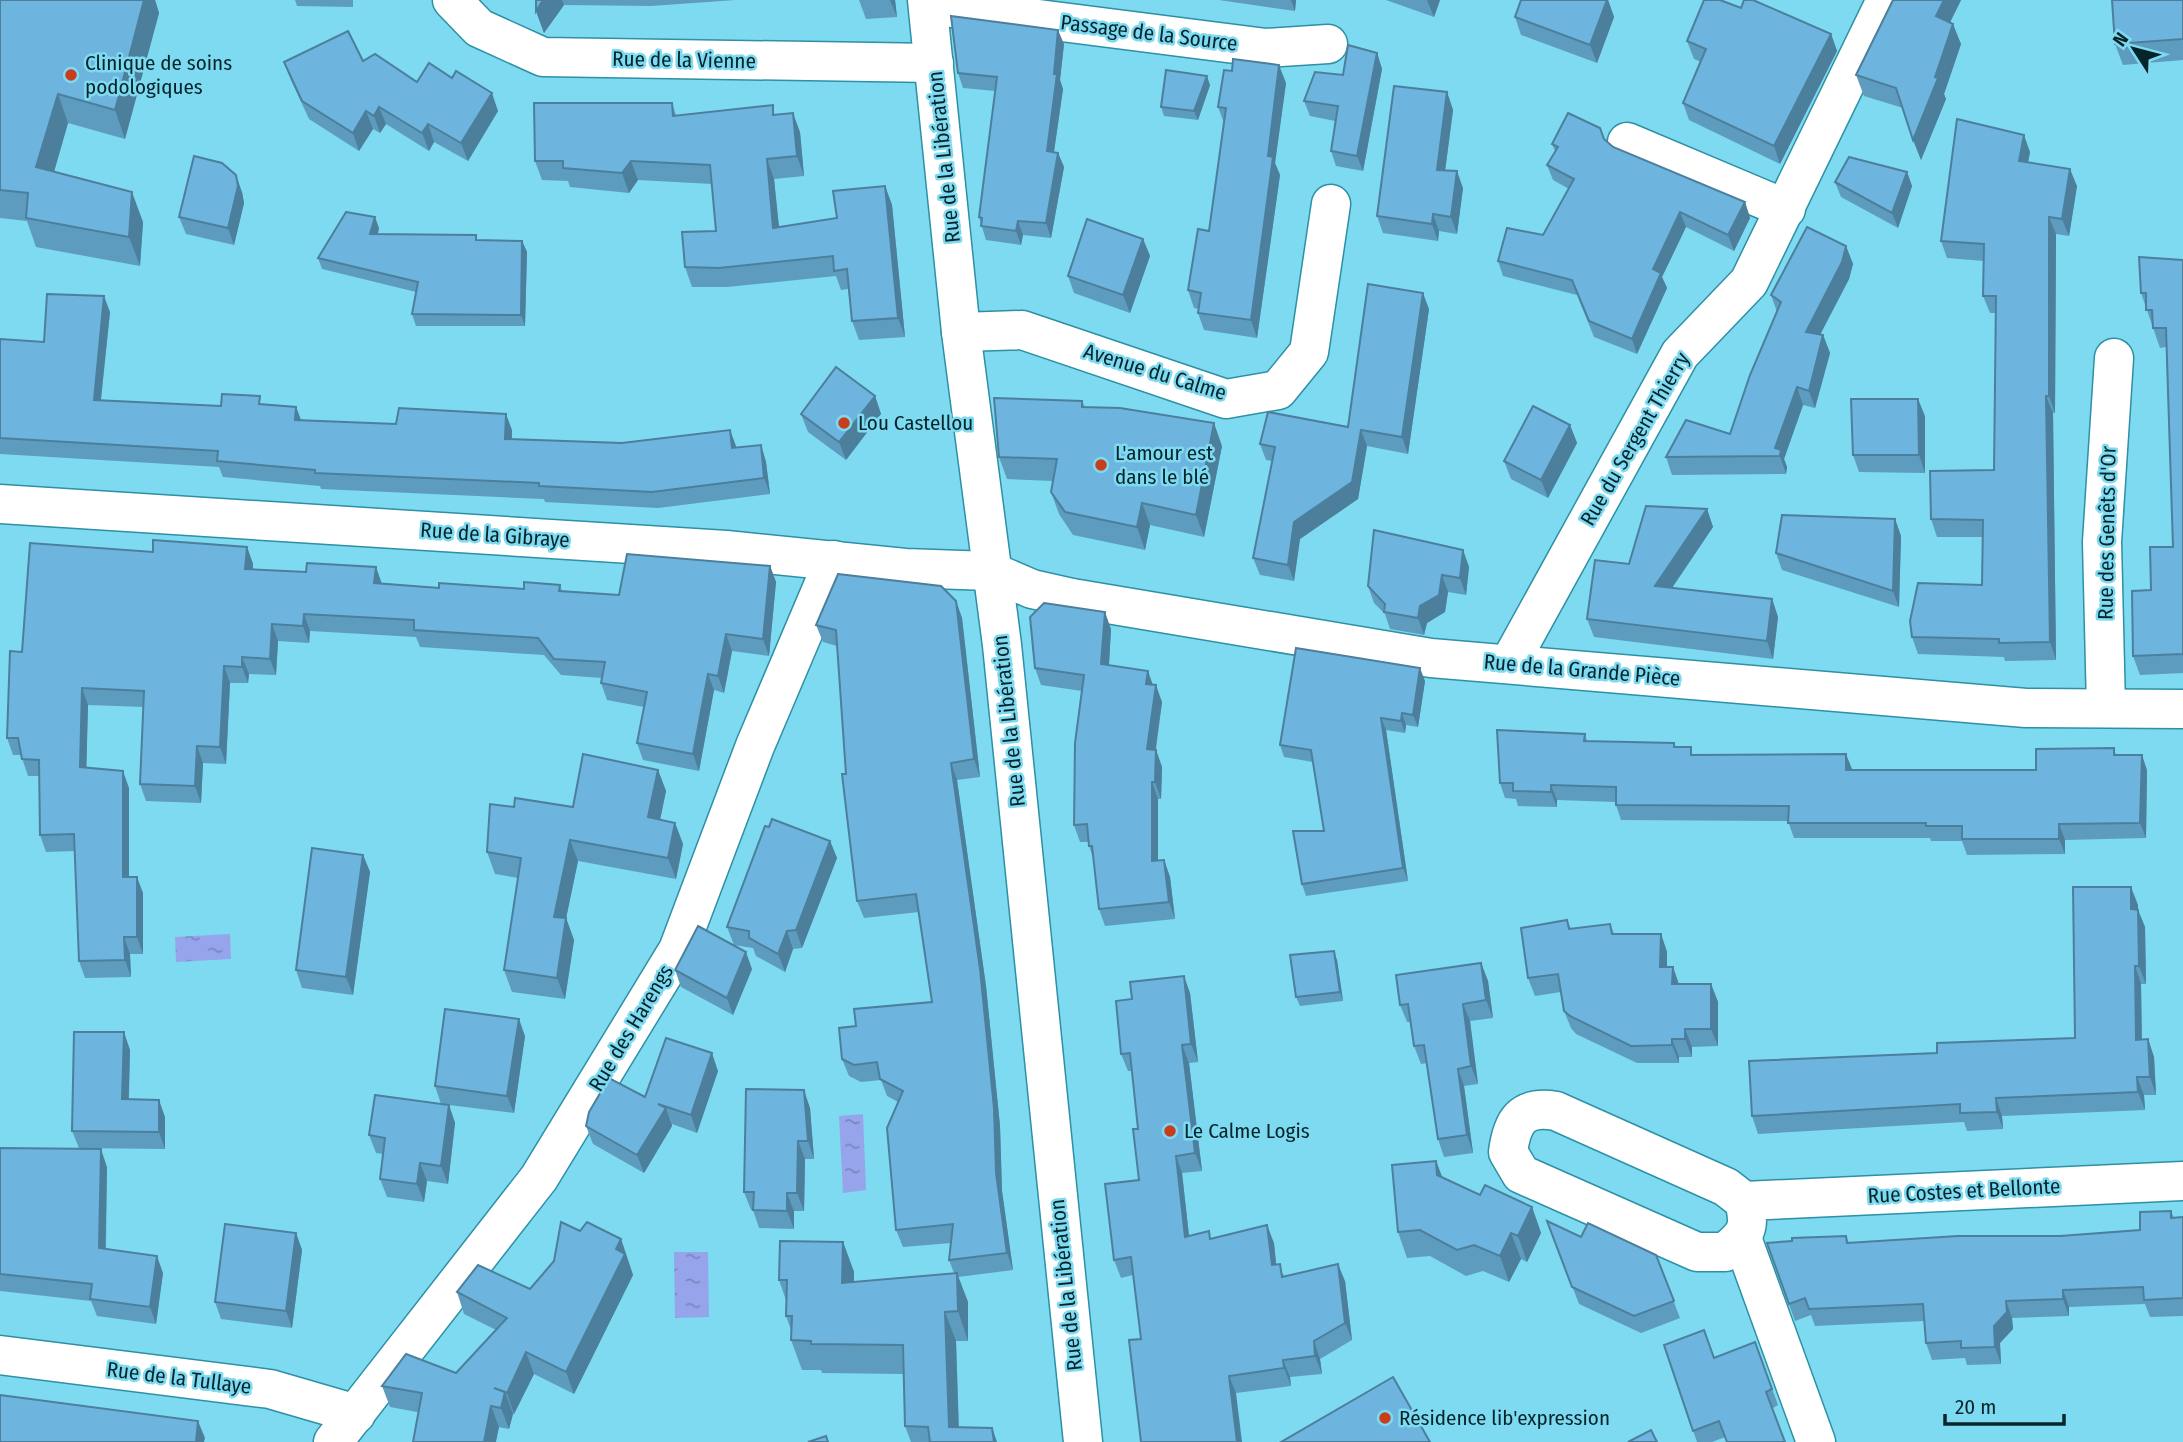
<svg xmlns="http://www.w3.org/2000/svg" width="2183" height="1442" viewBox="0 0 2183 1442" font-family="'Fira Sans Condensed',sans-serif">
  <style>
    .water { fill: url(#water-ripples) }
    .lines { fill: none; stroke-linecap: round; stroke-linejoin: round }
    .minor-casing { stroke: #2d90a4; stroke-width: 41 }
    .minor { stroke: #fff; stroke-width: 38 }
    .wall { fill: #5e9cbf }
    .shaded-wall { fill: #4c7f9b }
    .building { fill: #6db5de; stroke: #4c7f9b; stroke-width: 2 }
    .poi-dot { fill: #c83e1c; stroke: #7edaf0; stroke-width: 2.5 }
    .labels { text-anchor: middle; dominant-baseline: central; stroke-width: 5; stroke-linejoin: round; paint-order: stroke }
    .street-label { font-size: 21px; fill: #06252b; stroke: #7edaf0 }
    .poi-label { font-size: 21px; fill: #06252b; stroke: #7edaf0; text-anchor: start }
  </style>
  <defs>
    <pattern id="water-ripples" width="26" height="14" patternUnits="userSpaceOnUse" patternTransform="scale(1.75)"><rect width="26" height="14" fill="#96a5eb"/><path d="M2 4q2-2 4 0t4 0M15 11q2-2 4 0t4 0" fill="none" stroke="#7886bf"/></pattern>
  </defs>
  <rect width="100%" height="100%" fill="#7edaf0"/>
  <g class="water">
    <polygon points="230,934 231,959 176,962 175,937"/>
    <polygon points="863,1114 866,1190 843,1193 839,1116"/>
    <polygon points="674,1252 708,1252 709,1317 675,1318"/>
  </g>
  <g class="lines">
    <defs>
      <g id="minor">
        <polyline points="452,0 479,28 543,57 934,63"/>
        <polyline points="927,0 961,332 1002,645 1083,1442"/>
        <polyline points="928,5 1266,48 1328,44"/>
        <polyline points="1627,142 1786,209"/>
        <polyline points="961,332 1022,330 1226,399 1278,390 1309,352 1331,204"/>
        <polyline points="0,504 726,550 905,568 990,571 1032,589 1072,598 1431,658 2026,708 2183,709"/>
        <polyline points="1509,664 1680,354 1749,282 1886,0"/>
        <polyline points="2106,708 2102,542 2114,358"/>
        <path d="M1744,1201C1751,1229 1746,1235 1725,1252H1697L1521,1174L1508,1152C1512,1122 1521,1105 1556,1111L1726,1187L1744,1201L2183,1181"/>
        <polyline points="1742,1238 1816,1442"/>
        <polyline points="0,1355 270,1389 356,1414"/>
        <polyline points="333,1442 539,1178 678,950 755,746 834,560"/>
      </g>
    </defs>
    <use href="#minor" class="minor-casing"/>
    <use href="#minor" class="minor"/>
  </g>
  <g class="wall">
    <polygon points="0,0 155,0 159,13 125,139 68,123 54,172 143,222 140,266 36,247 27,221 0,218"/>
    <polygon points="295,0 353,0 353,7 297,6"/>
    <polygon points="536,0 736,0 651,6 564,5 544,33 536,11"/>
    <polygon points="859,0 895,0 897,17 866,19"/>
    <polygon points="1219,0 1296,0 1295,11"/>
    <polygon points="1386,0 1440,0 1434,17"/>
    <polygon points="1521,0 1608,0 1614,17 1597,63 1521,35 1515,17"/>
    <polygon points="1893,0 1961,0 1950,22 1961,44 1944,94 1946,99 1921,160 1903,108 1864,96 1856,75"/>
    <polygon points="2183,0 2183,60 2123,65 2115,44"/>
    <polygon points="1741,8 1831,34 1837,51 1780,164 1689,120 1683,103 1701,62 1694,59 1687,41"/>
    <polygon points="1064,44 1060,80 1063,89 1054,152 1058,153 1064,167 1051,238 1023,235 1021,245 986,240 979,217 995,91 963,88 958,73"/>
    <polygon points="1377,53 1382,69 1363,171 1336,166 1331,151 1335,121 1310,116 1304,101"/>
    <polygon points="363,61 417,82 498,111 468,161 434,142 429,151 386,124 380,133 373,129 359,151 309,119 291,80 284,62"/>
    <polygon points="1286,83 1275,163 1280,175 1257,338 1204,330 1198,313 1198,309 1194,308 1188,290 1209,231 1224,123 1218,107"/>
    <polygon points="1210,85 1198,120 1164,116 1161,107"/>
    <polygon points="1447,92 1453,110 1445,170 1463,188 1457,234 1439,231 1438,241 1383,233 1377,216"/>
    <polygon points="672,103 676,115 776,115 800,132 804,176 774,179 779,227 837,218 885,186 892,205 905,337 859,340 852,321 848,289 841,290 836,276 727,287 692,287 685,267 716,231 712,184 638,180 629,193 570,187 568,181 542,180 535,161"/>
    <polygon points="1604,139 1613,147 1745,202 1750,218 1734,251 1686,227 1662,277 1667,288 1637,354 1594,337 1577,295 1503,276 1498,261 1543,235 1569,189 1553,180 1547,165 1555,151 1552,144"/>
    <polygon points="2030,152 2028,162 2077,186 2069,236 2056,234 2055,413 2053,413 2056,660 2005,661 2004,657 1918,654 1912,637 1982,585 1983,537 1937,537 1931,519 1994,470 1996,313 1990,313 1983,296 1984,261 1947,258 1941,241"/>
    <polygon points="1907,172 1912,186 1898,228 1841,197 1835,182"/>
    <polygon points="242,192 244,203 234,245 186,234 179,217"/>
    <polygon points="379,228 378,234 478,240 522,241 527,252 525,326 416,326 412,314 416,292 322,269 318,258"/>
    <polygon points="1143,239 1150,256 1130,313 1074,293 1068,276"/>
    <polygon points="1846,246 1853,264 1849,279 1820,335 1823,335 1830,353 1815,408 1803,405 1784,459 1787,467 1786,474 1672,475 1666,457 1730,434 1777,312 1771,295"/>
    <polygon points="2183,260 2183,673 2140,675 2133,656 2151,590 2173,547 2166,347 2160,348 2141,293"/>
    <polygon points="1429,309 1408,454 1367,446 1358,499 1300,539 1294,581 1260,575 1253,558 1272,461 1266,460 1260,444 1348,427"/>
    <polygon points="110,312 101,400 221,406 263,404 296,407 301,420 512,430 512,439 622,443 730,430 736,448 761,445 766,462 770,494 658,508 545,502 544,499 321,489 320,486 223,477 219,467 0,454 0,339 44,342"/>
    <polygon points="875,396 881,414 846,460 808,432 801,414"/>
    <polygon points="1082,401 1085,407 1222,446 1204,537 1150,525 1145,550 1073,535 1059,514 1051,492 1053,481 1007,479 999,457"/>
    <polygon points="1925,416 1925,473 1859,472 1853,455"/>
    <polygon points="1570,425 1577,443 1548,498 1511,479 1504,461"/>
    <polygon points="1707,509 1713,527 1672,588 1772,599 1778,617 1773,659 1594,637 1587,619 1629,564"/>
    <polygon points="1895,519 1901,536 1899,607 1782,570 1776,553"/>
    <polygon points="247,547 253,564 253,569 382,583 439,588 524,589 560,585 562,591 619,595 770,566 776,582 769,656 732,651 724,693 714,690 699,771 643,760 637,743 644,707 607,700 601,683 602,678 561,675 544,655 420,647 416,637 310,631 309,643 278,641 276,675 249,674 248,683 230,683 226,764 203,763 201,803 146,801 140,784 144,707 88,705 86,768 129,788 129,877 143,893 143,954 130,954 131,977 85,978 79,961 75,851 46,852 40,835 39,776 28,776 21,755 13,755 7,738 22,652 153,552"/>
    <polygon points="1463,550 1469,567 1466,595 1448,592 1445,612 1427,623 1424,635 1390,629 1385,614 1374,603 1368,586"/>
    <polygon points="956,601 962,618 980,777 957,780 986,986 1000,1126 1002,1191 1013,1270 958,1277 968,1302 968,1341 956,1341 959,1427 992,1428 997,1442 911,1442 905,1426 904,1374 822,1373 821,1370 802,1370 791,1340 791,1330 786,1316 786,1300 779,1280 843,1242 854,1272 854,1282 954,1273 949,1260 951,1243 903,1247 896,1230 898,1102 887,1096 881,1080 861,1082 849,1076 842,1059 856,1026 932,1002 919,912 864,918 857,901 846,774 837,646 823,642 816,625"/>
    <polygon points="1111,629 1109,665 1153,685 1162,702 1156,750 1162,767 1161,799 1158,799 1158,861 1164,860 1170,877 1175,919 1105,926 1099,909 1093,858 1088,842 1080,842 1074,825 1082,691 1041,685 1035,668"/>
    <polygon points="1425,681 1418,727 1406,725 1405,733 1386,730 1408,881 1306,896 1302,884 1324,831 1313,762 1284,757 1280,745"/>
    <polygon points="1585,734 1587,741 1674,743 1676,747 1693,755 1852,769 1852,770 2036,770 2114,748 2116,755 2147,770 2146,838 2065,840 2065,854 1967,855 1962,841 1931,841 1930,838 1794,838 1788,821 1621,820 1616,805 1616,802 1557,800 1557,807 1518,806 1516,799 1505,798 1500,783"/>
    <polygon points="658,770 666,791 660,820 675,823 683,844 676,879 578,861 566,918 574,940 565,999 512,992 504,970 518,878 495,874 487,852 514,807 573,807"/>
    <polygon points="830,841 837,858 802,948 793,949 785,972 756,956 753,948 734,945 727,927"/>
    <polygon points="363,855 370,872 353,995 302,988 296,970"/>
    <polygon points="2138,905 2138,910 2145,927 2146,984 2141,984 2142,1040 2148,1039 2154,1057 2156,1095 2144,1095 2145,1110 2002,1116 2003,1129 1967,1131 1964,1122 1758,1134 1752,1116 1937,1053 2075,1038"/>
    <polygon points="1567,920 1571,929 1610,924 1614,934 1661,934 1667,952 1667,967 1673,967 1679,984 1711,984 1718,1002 1718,1046 1692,1047 1692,1057 1679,1057 1679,1063 1637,1063 1576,1034 1571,1028 1564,1011 1561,992 1535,996 1528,978"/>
    <polygon points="1337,960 1343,1001 1300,1006 1296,997"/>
    <polygon points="1481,963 1488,981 1493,1018 1470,1021 1478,1084 1464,1086 1473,1153 1444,1157 1438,1139 1427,1063 1421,1064 1414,1046 1411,1022 1407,1022 1400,1005"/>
    <polygon points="752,969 733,1015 681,987 675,970"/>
    <polygon points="1190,993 1198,1062 1189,1063 1202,1171 1182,1173 1189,1236 1211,1239 1274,1243 1276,1264 1285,1277 1345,1281 1352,1340 1320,1359 1322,1374 1290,1377 1291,1386 1236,1393 1141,1339 1133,1275 1121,1278 1114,1260 1139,1180 1138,1129 1132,1071 1128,1071 1121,1054 1132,999"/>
    <polygon points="525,1036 514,1113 441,1104 435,1086"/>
    <polygon points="130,1050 129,1099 165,1117 165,1149 79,1148 72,1131"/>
    <polygon points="718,1071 697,1133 672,1124 672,1126 644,1173 593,1144 586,1126 645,1097"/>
    <polygon points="449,1105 455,1123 448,1184 427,1181 424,1202 387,1197 380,1179 383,1154 376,1153 369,1135"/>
    <polygon points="810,1108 814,1159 805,1159 804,1211 794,1211 794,1229 759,1228 753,1210 751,1210 744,1192"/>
    <polygon points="0,1148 107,1167 106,1249 163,1273 156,1324 97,1316 91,1301 0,1291"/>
    <polygon points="1436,1161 1442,1177 1480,1195 1532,1207 1541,1233 1527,1262 1521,1259 1509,1282 1483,1271 1466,1276 1430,1256 1407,1258 1398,1232"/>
    <polygon points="2171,1211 2174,1218 2183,1217 2183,1316 2150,1317 2145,1304 2069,1307 2069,1316 2012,1318 2013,1329 2000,1343 2001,1364 1967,1365 1965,1358 1932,1360 1926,1343 1924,1321 1815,1326 1811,1315 1795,1321 1767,1243 1846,1236 1849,1243 2060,1236 2140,1230"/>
    <polygon points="1547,1221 1581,1237 1656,1255 1680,1318 1641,1333 1579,1304"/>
    <polygon points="580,1231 621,1239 633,1275 574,1394 534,1374 514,1414 513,1414 509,1429 390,1407 382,1386 456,1373 496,1330 464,1314 457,1292 530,1289"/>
    <polygon points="296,1233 302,1250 292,1328 221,1319 215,1302"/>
    <polygon points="1755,1342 1778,1405 1725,1437 1712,1442 1697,1442 1664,1345 1714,1358"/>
  </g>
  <g class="shaded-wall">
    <polygon points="144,0 155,0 159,13 125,139 115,110"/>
    <polygon points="543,0 562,0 564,5 544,33 536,11"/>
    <polygon points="890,0 895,0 897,17"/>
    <polygon points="1291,0 1296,0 1295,11"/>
    <polygon points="1427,0 1440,0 1434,17"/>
    <polygon points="1607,0 1608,0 1614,17 1597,63 1590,45"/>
    <polygon points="1944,0 1961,0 1943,37 1936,16"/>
    <polygon points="1953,24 1961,44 1944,94 1946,99 1921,160 1913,140"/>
    <polygon points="1058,30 1064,44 1060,80 1063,89 1052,165 1047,151"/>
    <polygon points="1831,34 1837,51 1780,164 1774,146"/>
    <polygon points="1377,53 1382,69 1363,171 1357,156"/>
    <polygon points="1279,65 1286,83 1275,163 1280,175 1257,338 1251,320 1268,156"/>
    <polygon points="1207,76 1210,85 1198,120 1194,111"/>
    <polygon points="1447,92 1453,110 1443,187 1437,170"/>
    <polygon points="492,93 498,111 468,161 461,143"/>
    <polygon points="58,94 68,123 47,196 36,167"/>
    <polygon points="379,107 386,124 380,133 374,116"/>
    <polygon points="366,111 373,129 359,151 353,133"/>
    <polygon points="793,113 800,132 804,176 797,156"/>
    <polygon points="428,124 434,142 429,151 422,133"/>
    <polygon points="2024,135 2030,152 2025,178 2019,161"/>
    <polygon points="1058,153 1064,167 1051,238 1046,223"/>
    <polygon points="767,159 774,179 781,247 773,228"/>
    <polygon points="631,161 638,180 629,193 622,173"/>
    <polygon points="2070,169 2077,186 2069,236 2062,219"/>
    <polygon points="1457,171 1463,188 1457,234 1451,217"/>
    <polygon points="1907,172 1912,186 1898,228 1892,213"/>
    <polygon points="236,175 242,192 244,203 234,245 228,228"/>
    <polygon points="885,186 892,205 905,337 898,318"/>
    <polygon points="132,192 143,222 140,266 129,237"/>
    <polygon points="1745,202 1750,218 1734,251 1728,235"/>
    <polygon points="1680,212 1686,227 1662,277 1667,288 1637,354 1632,339 1653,269"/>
    <polygon points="1433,214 1439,231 1438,241 1432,224"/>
    <polygon points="375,217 379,228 375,245 370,234"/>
    <polygon points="2049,217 2056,234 2055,413 2049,396"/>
    <polygon points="1018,221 1023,235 1021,245 1016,231"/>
    <polygon points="1143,239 1150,256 1130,313 1123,295"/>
    <polygon points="522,241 527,252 525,326 521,315"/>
    <polygon points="1846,246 1853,264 1849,279 1812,350 1806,332"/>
    <polygon points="1423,293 1429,309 1408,454 1402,437"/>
    <polygon points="104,296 110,312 99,416 94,400"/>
    <polygon points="1823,335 1830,353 1815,408 1809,391"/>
    <polygon points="1797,387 1803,405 1784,459 1787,467 1786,474 1780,456 1775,448"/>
    <polygon points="875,396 881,414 846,460 839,442"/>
    <polygon points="2046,396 2053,413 2056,660 2050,642"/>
    <polygon points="1918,399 1925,416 1925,473 1919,455"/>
    <polygon points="296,407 302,423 295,420"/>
    <polygon points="506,414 512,430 511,455 505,439"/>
    <polygon points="1214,423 1222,446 1204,537 1196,515"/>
    <polygon points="1570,425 1577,443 1548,498 1541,480"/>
    <polygon points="730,430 736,446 738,465 732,448"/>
    <polygon points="1361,430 1367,446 1358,499 1300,539 1294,581 1288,565 1294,522"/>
    <polygon points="761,445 766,462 770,494 764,478"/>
    <polygon points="1142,503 1150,525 1145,550 1137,527"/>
    <polygon points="1707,509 1713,527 1661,604 1655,586"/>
    <polygon points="1895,519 1901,536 1899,607 1893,591"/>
    <polygon points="247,547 253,564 251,586 245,569"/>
    <polygon points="1463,550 1469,567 1466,595 1460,578"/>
    <polygon points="770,566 776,582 769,656 763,639"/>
    <polygon points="376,567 382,584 374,583"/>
    <polygon points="1442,575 1448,592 1445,612 1427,623 1424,635 1418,618 1420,606"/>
    <polygon points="1772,599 1778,617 1773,659 1767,641"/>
    <polygon points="956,601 962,618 980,777 974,759"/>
    <polygon points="1105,612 1111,629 1108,681 1101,664"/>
    <polygon points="304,614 310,631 309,643 303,626"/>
    <polygon points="272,624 278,641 276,675 270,659"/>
    <polygon points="726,634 732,651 724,693 718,676"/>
    <polygon points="242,657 249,674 248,683 242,667"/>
    <polygon points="224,666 230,683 226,764 220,747"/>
    <polygon points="1420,668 1425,681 1418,727 1413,715"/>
    <polygon points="1148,671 1154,688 1146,684"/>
    <polygon points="708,674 714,690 699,771 693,754"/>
    <polygon points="1156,685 1162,702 1153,766 1147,749"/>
    <polygon points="82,688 88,705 86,784 80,767"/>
    <polygon points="1402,713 1406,725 1405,733 1401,721"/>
    <polygon points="1381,718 1386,730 1408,881 1403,868"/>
    <polygon points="197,746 203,763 201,803 195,786"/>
    <polygon points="1156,750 1162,767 1161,799 1155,782"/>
    <polygon points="1846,754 1852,769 1852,786 1846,770"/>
    <polygon points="2142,755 2147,770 2146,838 2140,823"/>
    <polygon points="951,763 957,780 986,986 1000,1126 1002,1191 1013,1270 1007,1253 996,1173"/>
    <polygon points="658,770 666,791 656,839 648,817"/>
    <polygon points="123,771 129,788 129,893 123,877"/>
    <polygon points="1152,782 1158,799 1158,878 1152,861"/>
    <polygon points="1551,785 1557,800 1557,807 1551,792"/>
    <polygon points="675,823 683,844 676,879 668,858"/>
    <polygon points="2059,824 2065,840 2065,854 2059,839"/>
    <polygon points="570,840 578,861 562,938 554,917"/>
    <polygon points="830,841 837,858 802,948 796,930"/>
    <polygon points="363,855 370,872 353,995 346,977"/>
    <polygon points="1164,860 1170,877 1175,919 1169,902"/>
    <polygon points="137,877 143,893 143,954 137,937"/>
    <polygon points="2131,887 2138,905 2138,927 2131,909"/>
    <polygon points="2138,910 2145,927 2146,984 2139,966"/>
    <polygon points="566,918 574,940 565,999 557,978"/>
    <polygon points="787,931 793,949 785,972 778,954"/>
    <polygon points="1661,934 1667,952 1667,985 1660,967"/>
    <polygon points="124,937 130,954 131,977 125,960"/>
    <polygon points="1334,951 1337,960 1343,1001 1340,992"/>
    <polygon points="746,952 752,969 733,1015 727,998"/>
    <polygon points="1481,963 1488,981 1493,1018 1486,1000"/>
    <polygon points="2135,966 2141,984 2142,1058 2136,1040"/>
    <polygon points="1673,967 1679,985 1672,984"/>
    <polygon points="1184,976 1190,993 1198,1062 1191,1044"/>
    <polygon points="1711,984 1718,1002 1718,1046 1711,1029"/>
    <polygon points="1463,1004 1470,1021 1478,1084 1471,1066"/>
    <polygon points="519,1019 525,1036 514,1113 507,1096"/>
    <polygon points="1685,1029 1692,1047 1692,1057 1685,1039"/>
    <polygon points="124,1032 130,1050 128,1116 122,1099"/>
    <polygon points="1672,1039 1679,1057 1679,1063 1672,1045"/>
    <polygon points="2148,1039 2154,1057 2156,1095 2150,1077"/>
    <polygon points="1182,1045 1189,1063 1202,1171 1195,1153"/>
    <polygon points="712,1053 718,1071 697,1133 691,1115"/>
    <polygon points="1458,1069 1464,1086 1473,1153 1467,1135"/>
    <polygon points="2137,1077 2144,1095 2145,1110 2138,1092"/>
    <polygon points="804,1090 810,1108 814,1159 808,1141"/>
    <polygon points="1996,1098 2002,1116 2003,1129 1997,1112"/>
    <polygon points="159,1100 165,1117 165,1149 159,1132"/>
    <polygon points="449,1105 455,1123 448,1184 441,1166"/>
    <polygon points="666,1108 672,1126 644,1173 637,1155"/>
    <polygon points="798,1141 805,1159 804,1211 797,1193"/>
    <polygon points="101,1149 107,1167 105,1266 99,1248"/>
    <polygon points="1176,1156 1182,1173 1191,1254 1185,1237"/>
    <polygon points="1436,1161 1446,1187 1437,1175"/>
    <polygon points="420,1163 427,1181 424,1202 417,1184"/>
    <polygon points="787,1193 794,1211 794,1229 787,1211"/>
    <polygon points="1532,1207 1541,1233 1527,1262 1518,1236"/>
    <polygon points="1267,1225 1274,1243 1278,1283 1272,1265"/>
    <polygon points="296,1233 302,1250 292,1328 286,1311"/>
    <polygon points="1511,1233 1521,1259 1509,1282 1500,1256"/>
    <polygon points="621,1239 633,1275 574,1394 566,1372"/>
    <polygon points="843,1242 854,1272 853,1312 842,1283"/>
    <polygon points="157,1256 163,1273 156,1324 150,1307"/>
    <polygon points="1338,1264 1345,1281 1352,1340 1345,1323"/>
    <polygon points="957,1273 968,1302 968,1341 958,1311"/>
    <polygon points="2063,1290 2069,1307 2069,1316 2063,1299"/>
    <polygon points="2006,1301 2012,1318 2013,1329 2000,1343 2001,1364 1995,1347 1994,1326"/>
    <polygon points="945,1312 956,1341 959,1442 949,1427"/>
    <polygon points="1314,1341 1320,1359 1322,1374 1315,1356"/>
    <polygon points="526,1352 534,1374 514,1414 507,1393"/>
    <polygon points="1283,1360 1290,1377 1291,1386 1284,1368"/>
    <polygon points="1229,1376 1236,1393 1242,1442 1237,1442"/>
    <polygon points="505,1392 513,1414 509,1429 501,1408"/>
    <polygon points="491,1406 499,1427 496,1442 484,1442"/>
    <polygon points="198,1421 205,1438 204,1442 196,1442"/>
    <polygon points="992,1428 997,1442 994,1442"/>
  </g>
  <g class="building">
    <polygon points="0,0 144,0 115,110 58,94 36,167 132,192 129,237 26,218 28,193 0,190"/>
    <polygon points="536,0 543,0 536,11"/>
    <polygon points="1521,0 1607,0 1590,45 1515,17"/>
    <polygon points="1704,0 1720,0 1741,8 1744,0 1753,0 1831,34 1774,146 1683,103 1706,49 1687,41"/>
    <polygon points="1893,0 1944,0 1936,16 1953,24 1935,77 1938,78 1913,140 1896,88 1856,75"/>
    <polygon points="2112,0 2183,0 2183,39 2115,44"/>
    <polygon points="951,16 1058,30 1054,74 1057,74 1047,151 1058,153 1046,223 1018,221 1016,231 981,226 982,218 979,217 997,77 958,73"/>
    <polygon points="348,31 363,61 375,54 417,82 429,63 452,78 456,71 492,93 461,143 428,124 422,133 379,107 374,116 366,111 353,133 302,101 284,62"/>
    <polygon points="1348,45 1377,53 1357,156 1331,151 1338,106 1304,101 1315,72 1343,75"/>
    <polygon points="1233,59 1279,65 1268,156 1273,157 1251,320 1198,313 1201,293 1188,290 1198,229 1209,231 1226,108 1218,107 1224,70 1232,71"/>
    <polygon points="1166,70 1207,76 1194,111 1161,107"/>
    <polygon points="1394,86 1447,92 1437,170 1457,171 1451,217 1433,214 1432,224 1377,216"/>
    <polygon points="534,103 672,103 673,116 773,105 773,115 793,113 797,156 767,159 773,228 837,218 833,191 885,186 898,318 852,321 847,269 834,271 833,256 719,268 685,267 682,232 716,231 710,165 631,161 622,173 563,168 563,161 535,161"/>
    <polygon points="1568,113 1600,128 1604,139 1613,147 1745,202 1728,235 1680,212 1653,269 1661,273 1632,339 1589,321 1572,280 1498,261 1507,228 1543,235 1574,179 1547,165 1558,147 1552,144"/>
    <polygon points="1957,119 2024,135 2019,161 2070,169 2062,219 2049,217 2049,396 2046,396 2050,642 1999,643 1999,639 1912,637 1910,621 1918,583 1982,585 1983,520 1931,519 1930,471 1994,470 1996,296 1983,296 1984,244 1941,241"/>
    <polygon points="194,156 222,163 236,175 238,186 228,228 179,217"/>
    <polygon points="1849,157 1907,172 1892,213 1835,182"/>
    <polygon points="346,212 375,217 370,234 476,235 476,240 522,241 521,315 412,314 418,282 318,258"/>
    <polygon points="1087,219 1143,239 1123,295 1068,276"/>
    <polygon points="1807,227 1846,246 1842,262 1806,332 1823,335 1809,391 1797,387 1775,448 1781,450 1780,456 1666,457 1686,420 1730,434 1750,375 1781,302 1771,295"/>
    <polygon points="2139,257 2183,260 2183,654 2133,656 2132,591 2151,590 2150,547 2173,547 2166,328 2153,328 2152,310 2146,310 2146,293 2141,293"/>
    <polygon points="1368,284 1423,293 1402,437 1361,430 1352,482 1294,522 1288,565 1253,558 1275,447 1260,444 1268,412 1348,427"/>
    <polygon points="47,294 104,296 94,400 221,406 222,394 260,396 259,404 296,407 295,420 396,424 399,408 506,414 505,439 622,443 730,430 732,448 761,445 764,478 652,492 539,486 539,483 315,473 315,470 217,461 218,451 0,438 0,339 44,342"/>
    <polygon points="836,367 875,396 839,442 801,414"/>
    <polygon points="994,398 1082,401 1082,407 1120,408 1214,423 1196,515 1142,503 1137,527 1065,512 1051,492 1057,459 999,457"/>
    <polygon points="1851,399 1918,399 1919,455 1853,455"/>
    <polygon points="1533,406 1570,425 1541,480 1504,461"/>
    <polygon points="1646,506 1707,509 1655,586 1772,599 1767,641 1587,619 1595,560 1629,564"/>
    <polygon points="1782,515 1895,519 1893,591 1776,553"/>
    <polygon points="1374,530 1463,550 1460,578 1442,575 1439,595 1420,606 1418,618 1384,612 1385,604 1368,586"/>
    <polygon points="153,540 247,547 245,569 306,572 307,563 376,567 374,583 439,588 439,583 524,589 524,582 560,585 559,591 619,595 627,554 770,566 763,639 726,634 718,676 708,674 693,754 637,743 647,692 601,683 605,662 554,659 538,638 414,630 414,620 304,614 303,626 272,624 270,659 242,657 242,667 224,666 220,747 197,746 195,786 140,784 144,691 82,688 80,767 123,771 123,877 137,877 137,937 124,937 125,960 79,961 74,834 40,835 39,760 22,759 18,738 7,738 10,651 22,652 30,543 153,552"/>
    <polygon points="838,574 941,586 956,601 974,759 951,763 980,969 994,1108 996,1173 1007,1253 949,1260 953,1224 896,1230 887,1128 903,1091 880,1079 877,1062 854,1065 842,1059 839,1028 856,1026 854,1009 932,1002 916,894 857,901 842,774 846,774 836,630 816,625"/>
    <polygon points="1044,603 1105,612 1101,664 1148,671 1146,684 1156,685 1147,749 1156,750 1155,782 1152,782 1152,861 1164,860 1169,902 1099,909 1092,846 1089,846 1087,824 1074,825 1075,743 1084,675 1035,668 1030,617"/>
    <polygon points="1296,648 1420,668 1413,715 1402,713 1401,721 1381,718 1403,868 1302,884 1293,831 1324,831 1311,750 1280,745"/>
    <polygon points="1497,730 1585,734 1584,741 1674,743 1674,747 1691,747 1691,755 1846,754 1846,770 2036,770 2036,749 2114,748 2114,755 2142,755 2140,823 2059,824 2059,839 1962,839 1962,826 1926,826 1926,823 1788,823 1789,806 1616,805 1616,787 1551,785 1551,792 1513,791 1513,783 1500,783"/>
    <polygon points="583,754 658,770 648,817 675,823 668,858 570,840 554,917 566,918 557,978 504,970 521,858 487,852 490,804 514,807 515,798 573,807"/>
    <polygon points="772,819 830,841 796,930 787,931 778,954 749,938 749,931 727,927 765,826 769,827"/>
    <polygon points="312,848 363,855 346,977 296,970"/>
    <polygon points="2073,887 2131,887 2131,909 2138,910 2139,966 2135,966 2136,1040 2148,1039 2150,1077 2137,1077 2138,1092 1996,1098 1997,1112 1960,1113 1960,1104 1752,1116 1749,1061 1937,1053 1937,1043 2075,1038"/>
    <polygon points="1567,920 1569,929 1610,924 1612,934 1661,934 1660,967 1673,967 1672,984 1711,984 1711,1029 1685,1029 1685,1039 1672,1039 1672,1045 1631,1046 1570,1016 1564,1011 1558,974 1528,978 1521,928"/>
    <polygon points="698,926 746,952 727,998 675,970"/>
    <polygon points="1334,951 1340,992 1296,997 1290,955"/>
    <polygon points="1481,963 1486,1000 1463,1004 1471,1066 1458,1069 1467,1135 1438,1139 1424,1045 1414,1046 1408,1004 1400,1005 1396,975"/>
    <polygon points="1184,976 1191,1044 1182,1045 1195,1153 1176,1156 1185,1237 1209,1231 1210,1239 1267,1225 1272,1265 1280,1264 1282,1277 1338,1264 1345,1323 1314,1341 1315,1356 1283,1360 1284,1368 1229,1376 1237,1442 1141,1442 1129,1340 1141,1339 1131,1257 1114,1260 1105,1184 1139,1180 1133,1129 1138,1129 1130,1053 1121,1054 1116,1001 1132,999 1130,982"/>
    <polygon points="445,1009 519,1019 507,1096 435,1086"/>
    <polygon points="74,1032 124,1032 122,1099 159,1100 159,1132 72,1131"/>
    <polygon points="666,1038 712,1053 691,1115 658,1104 666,1108 637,1155 586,1126 589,1112 609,1078 645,1097"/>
    <polygon points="746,1089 804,1090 808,1141 798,1141 797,1193 787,1193 787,1211 753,1210 754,1192 744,1192"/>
    <polygon points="375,1095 449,1105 441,1166 420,1163 417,1184 380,1179 385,1138 369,1135"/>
    <polygon points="0,1148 101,1149 99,1248 157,1256 150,1307 90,1299 92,1284 0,1274"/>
    <polygon points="1436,1161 1437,1175 1480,1195 1485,1185 1532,1207 1518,1236 1511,1233 1500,1256 1474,1245 1457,1250 1420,1230 1398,1232 1392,1165"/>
    <polygon points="2171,1211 2171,1218 2183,1217 2183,1298 2144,1300 2143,1287 2063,1290 2063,1299 2006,1301 2007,1312 1994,1326 1995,1347 1961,1348 1961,1341 1926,1343 1923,1304 1809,1309 1805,1298 1789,1304 1767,1243 1792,1241 1792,1238 1846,1236 1847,1243 1958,1236 2060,1236 2140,1230 2140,1212"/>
    <polygon points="1547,1221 1581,1237 1588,1223 1656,1255 1674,1301 1634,1316 1572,1287"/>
    <polygon points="561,1222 580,1231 587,1222 621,1239 616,1249 625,1254 566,1372 526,1352 507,1393 494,1388 505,1392 501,1408 491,1406 484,1442 413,1442 422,1393 382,1386 406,1354 456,1373 507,1318 457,1292 478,1265 530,1289 554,1261"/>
    <polygon points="225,1224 296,1233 286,1311 215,1302"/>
    <polygon points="780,1241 843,1242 842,1283 957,1273 958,1311 945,1312 949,1427 992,1428 994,1442 930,1442 928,1427 905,1426 903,1345 811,1344 811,1341 791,1340 792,1316 786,1316 787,1280 779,1280"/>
    <polygon points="1704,1330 1714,1358 1755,1342 1772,1389 1766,1392 1785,1442 1727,1442 1719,1421 1693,1431 1664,1345"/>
    <polygon points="1393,1377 1430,1442 1281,1442"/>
    <polygon points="0,1395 198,1421 196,1442 0,1442"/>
    <polygon points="1651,1430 1657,1442 1628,1442"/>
    <polygon points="826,1436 828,1442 808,1442"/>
  </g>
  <g class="poi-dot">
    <circle cx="71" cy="75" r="7"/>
    <circle cx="844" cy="423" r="7"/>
    <circle cx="1101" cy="465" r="7"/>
    <circle cx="1170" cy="1131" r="7"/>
    <circle cx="1385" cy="1418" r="7"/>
  </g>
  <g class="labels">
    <g class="street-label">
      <text transform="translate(1149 33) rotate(7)">Passage de la Source</text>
      <text transform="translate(684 60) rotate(1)">Rue de la Vienne</text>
      <text transform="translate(944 157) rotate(-96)">Rue de la Libération</text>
      <text transform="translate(1155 372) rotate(17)">Avenue du Calme</text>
      <text transform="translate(1635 439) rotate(-60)">Rue du Sergent Thierry</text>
      <text transform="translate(2107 533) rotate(-89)">Rue des Genêts d'Or</text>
      <text transform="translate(495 535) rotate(4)">Rue de la Gibraye</text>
      <text transform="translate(1582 670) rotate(5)">Rue de la Grande Pièce</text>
      <text transform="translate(1009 721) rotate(-96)">Rue de la Libération</text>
      <text transform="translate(631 1028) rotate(-59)">Rue des Harengs</text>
      <text transform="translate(1964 1191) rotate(-3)">Rue Costes et Bellonte</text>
      <text transform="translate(1066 1285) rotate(-96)">Rue de la Libération</text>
      <text transform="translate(179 1378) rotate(7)">Rue de la Tullaye</text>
    </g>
    <g class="poi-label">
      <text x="85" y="63">Clinique de soins<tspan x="85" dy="24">podologiques</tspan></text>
      <text x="858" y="423">Lou Castellou</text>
      <text x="1115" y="453">L'amour est<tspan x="1115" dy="24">dans le blé</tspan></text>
      <text x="1184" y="1131">Le Calme Logis</text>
      <text x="1399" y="1418">Résidence lib'expression</text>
    </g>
  </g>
  <g transform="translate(2134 49) rotate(306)" stroke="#7edaf0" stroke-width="5" paint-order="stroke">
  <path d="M0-5L12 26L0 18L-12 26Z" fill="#06252b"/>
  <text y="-10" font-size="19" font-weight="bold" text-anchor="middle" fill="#06252b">N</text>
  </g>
  <path d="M1945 1414v10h119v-10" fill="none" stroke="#06252b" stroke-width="3.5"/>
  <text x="1955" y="1414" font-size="21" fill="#06252b" stroke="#7edaf0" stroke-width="5" paint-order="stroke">20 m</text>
</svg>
